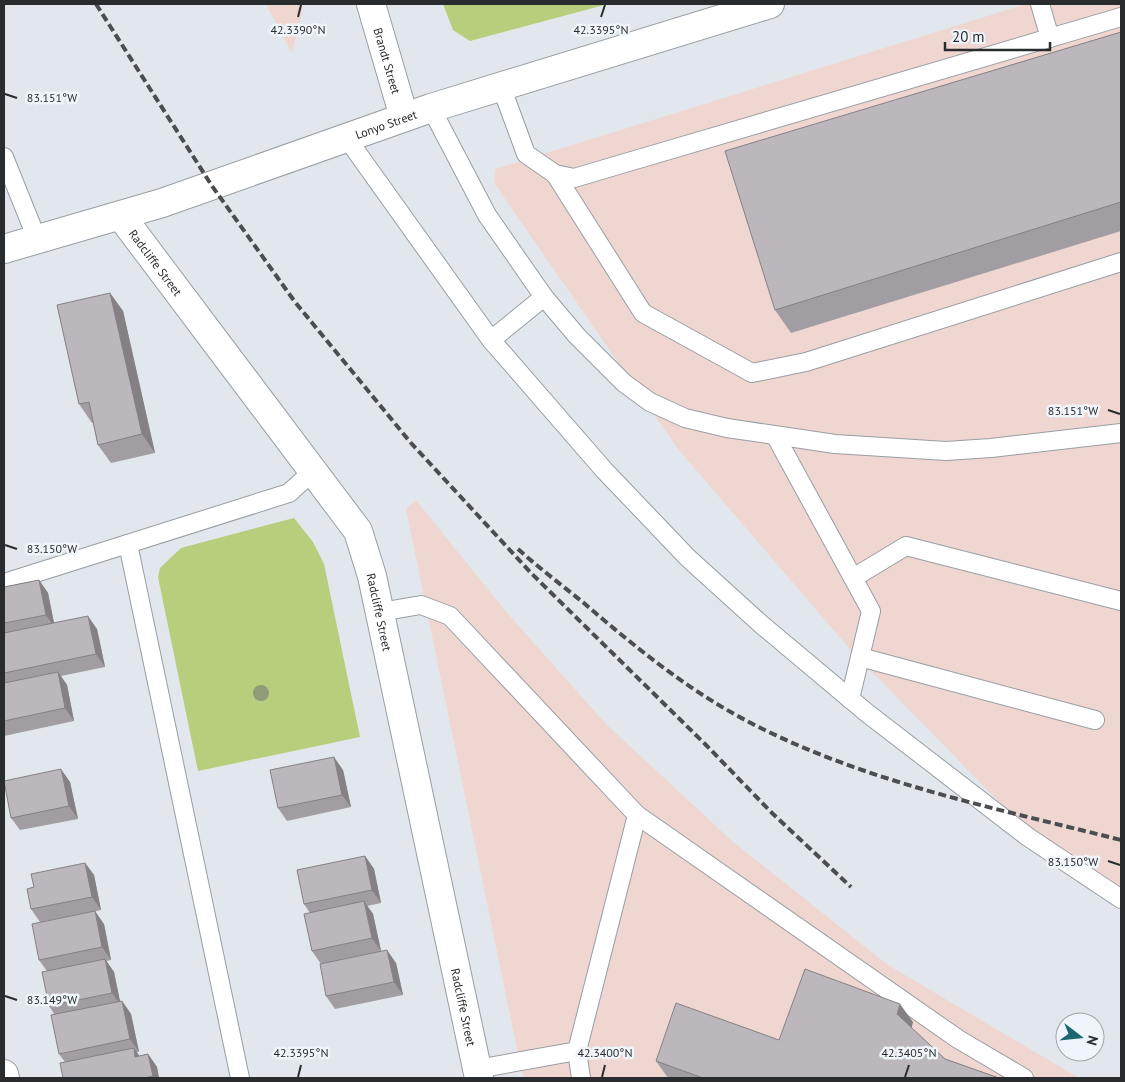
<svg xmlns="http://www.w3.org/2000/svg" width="1125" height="1082" viewBox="0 0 1125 1082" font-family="'PT Sans',sans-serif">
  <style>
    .industrial { fill: #f0d6d0 }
    .green { fill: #b7ce7c }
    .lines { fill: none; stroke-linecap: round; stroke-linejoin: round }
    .service-casing { stroke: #989ea3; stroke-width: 20 }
    .minor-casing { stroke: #989ea3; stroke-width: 30 }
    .tertiary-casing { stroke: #989ea3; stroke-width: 30 }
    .service { stroke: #fff; stroke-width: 18 }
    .minor { stroke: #fff; stroke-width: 28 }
    .tertiary { stroke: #fff; stroke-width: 28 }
    .rail { stroke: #4a4e50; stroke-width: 4; stroke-dasharray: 8 4; stroke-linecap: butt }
    .tree { fill: #909b7a }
    .wall { fill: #a29da2 }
    .shaded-wall { fill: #848084 }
    .building { fill: #bcb7bc; stroke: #848084 }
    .ticks { fill: none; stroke: #292c2e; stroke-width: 2 }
    .labels { text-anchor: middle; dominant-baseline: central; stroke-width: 5; stroke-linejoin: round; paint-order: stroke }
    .street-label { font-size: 12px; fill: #292c2e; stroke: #eff5fa }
    .ticks-label { font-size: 12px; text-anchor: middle; fill: #292c2e; stroke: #eff5fa; stroke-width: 5; stroke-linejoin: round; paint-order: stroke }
  </style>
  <rect width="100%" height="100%" fill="#e1e7ec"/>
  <g class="industrial">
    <polygon points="266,4 304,4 292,53"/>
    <polygon points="1026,4 1121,4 1121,909 1078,883 850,649 678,449 494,183 495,169"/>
    <polygon points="416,500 507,613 606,724 732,841 888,965 1079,1078 523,1078 406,509"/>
  </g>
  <g class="green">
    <polygon points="443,4 608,4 470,41 453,30"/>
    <polygon points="294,518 313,542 324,564 360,737 198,771 158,577 160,568 181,548"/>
  </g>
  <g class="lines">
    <defs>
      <g id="service">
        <polyline points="1040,4 1050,38"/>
        <polyline points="501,86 526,154 555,174 574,178 1121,17"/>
        <polyline points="431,108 487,215 544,297 577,336 624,383 650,402 685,418 727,428 835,444 946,451 991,448 1121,433"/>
        <polyline points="346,137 491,340 604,470 688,558 762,625 867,713 1028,837 1121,899"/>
        <polyline points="4,157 37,239"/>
        <polyline points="555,174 643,313 752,373 806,362 1121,262"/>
        <polyline points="491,340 544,297"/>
        <polyline points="776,437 871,611 850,699"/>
        <polyline points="128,544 240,1078"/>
        <polyline points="853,578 906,546 1121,601"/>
        <polyline points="4,583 289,493 312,472"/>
        <polyline points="380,612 421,605 450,616 637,815 958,1039 1024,1078"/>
        <polyline points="860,657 1095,720"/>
        <polyline points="577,1051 581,1078"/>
        <polyline points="477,1069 577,1051 637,815"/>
      </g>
      <g id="minor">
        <path id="s1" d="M371,4L404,117"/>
        <path id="s2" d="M121,216L358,531L372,576L479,1078"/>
        <polyline points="4,1074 5,1078"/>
      </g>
      <g id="tertiary">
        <path id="s3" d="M4,249L162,203L431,108L770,4"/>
      </g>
    </defs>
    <use href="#service" class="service-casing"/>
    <use href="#minor" class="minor-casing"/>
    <use href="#tertiary" class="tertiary-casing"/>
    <use href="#service" class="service"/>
    <use href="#minor" class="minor"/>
    <use href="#tertiary" class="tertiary"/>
    <g class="rail">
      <polyline points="96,4 212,186 295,302 411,443 532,574 705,744 772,813 851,887"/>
      <path d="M518,549C539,568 563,586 585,604C635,647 688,690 747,721C863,782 995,808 1121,840"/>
    </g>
  </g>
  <circle class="tree" cx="261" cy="693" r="8"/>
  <g class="wall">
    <polygon points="1121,32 1121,231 791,333 775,310"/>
    <polygon points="110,293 123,311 155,453 111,463 98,445 93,423 92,423 79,404"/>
    <polygon points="39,580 48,593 54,623 97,629 105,667 61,676 67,685 74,721 4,736 4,587"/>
    <polygon points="343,770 351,807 287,821 278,808"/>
    <polygon points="70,782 78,819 20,830 11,818"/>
    <polygon points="365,856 374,869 381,903 367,906 373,914 381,951 321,964 312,951 310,913 304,904"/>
    <polygon points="85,863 94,875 101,910 40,922 31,909 34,887"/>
    <polygon points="104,924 111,960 106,961 114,972 120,1002 122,1001 131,1014 139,1052 136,1052 139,1056 148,1054 157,1067 159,1078 63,1078 65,1062 59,1054 55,1015 49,1006 47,971 39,960"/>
    <polygon points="396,963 403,995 335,1009 326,996"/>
    <polygon points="913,1022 911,1028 945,1059 999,1078 668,1078 656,1061"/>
  </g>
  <g class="shaded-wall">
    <polygon points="110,293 123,311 155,453 142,434"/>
    <polygon points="39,580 48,593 55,628 46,615"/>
    <polygon points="88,616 97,629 105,667 96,654"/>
    <polygon points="58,672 67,685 74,721 65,708"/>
    <polygon points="334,757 343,770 351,807 342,795"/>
    <polygon points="61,769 70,782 78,819 69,806"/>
    <polygon points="365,856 374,869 381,903 372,890"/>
    <polygon points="85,863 94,875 101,910 92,897"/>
    <polygon points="364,901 373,914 381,951 372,938"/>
    <polygon points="95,911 104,924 111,960 102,947"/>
    <polygon points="387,950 396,963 403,995 394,982"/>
    <polygon points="105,959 114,972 121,1006 112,993"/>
    <polygon points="122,1001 131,1014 139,1052 130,1039"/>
    <polygon points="900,1004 913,1022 910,1033 897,1014"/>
    <polygon points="134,1048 143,1061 135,1057"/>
    <polygon points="148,1054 157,1067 159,1078 154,1078 153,1076"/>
  </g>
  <g class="building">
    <polygon points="1121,32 1121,202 775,310 725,151"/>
    <polygon points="110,293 142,434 98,445 89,402 79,404 57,305"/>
    <polygon points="39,580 46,615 4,623 4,587"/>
    <polygon points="88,616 96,654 4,673 4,633"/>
    <polygon points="58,672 65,708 4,721 4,683"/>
    <polygon points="334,757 342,795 278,808 270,770"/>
    <polygon points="61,769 69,806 11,818 4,781"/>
    <polygon points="365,856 372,890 304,904 297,870"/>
    <polygon points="85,863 92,897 31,909 27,889 34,887 31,874"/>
    <polygon points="364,901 372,938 312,951 304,914"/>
    <polygon points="95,911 102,947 39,960 32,924"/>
    <polygon points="387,950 394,982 326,996 320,964"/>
    <polygon points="105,959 112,993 49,1006 42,972"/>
    <polygon points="805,969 900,1004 897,1014 945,1059 999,1078 703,1078 656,1061 676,1003 779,1040"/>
    <polygon points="122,1001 130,1039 59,1054 51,1015"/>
    <polygon points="134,1048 135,1057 148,1054 153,1076 144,1078 63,1078 60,1063"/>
  </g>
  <path class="ticks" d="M298,17L301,5M601,17L605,5M5,94L17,98M1108,410L1120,414M5,545L17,549M1108,861L1120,865M5,996L17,1000M298,1077L301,1065M602,1077L605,1065M905,1077L909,1065"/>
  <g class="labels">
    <g class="street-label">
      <text stroke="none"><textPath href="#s1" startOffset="59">Brandt Street</textPath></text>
      <text stroke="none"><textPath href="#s3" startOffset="402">Lonyo Street</textPath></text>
      <text stroke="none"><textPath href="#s2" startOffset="58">Radcliffe Street</textPath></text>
      <text stroke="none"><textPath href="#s2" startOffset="478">Radcliffe Street</textPath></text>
      <text stroke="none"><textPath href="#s2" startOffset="882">Radcliffe Street</textPath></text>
    </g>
  </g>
  <g class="ticks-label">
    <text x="298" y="34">42.3390°N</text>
    <text x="601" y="34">42.3395°N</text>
    <text x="52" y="102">83.151°W</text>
    <text x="1073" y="415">83.151°W</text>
    <text x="52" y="553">83.150°W</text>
    <text x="1073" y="866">83.150°W</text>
    <text x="52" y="1004">83.149°W</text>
    <text x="301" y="1057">42.3395°N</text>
    <text x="605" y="1057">42.3400°N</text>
    <text x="909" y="1057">42.3405°N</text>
  </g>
  <rect width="1125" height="1082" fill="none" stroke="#292c2e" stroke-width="10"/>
  <g transform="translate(1080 1037) rotate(106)"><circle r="24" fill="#eff5fa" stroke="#a0a5a8"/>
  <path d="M0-4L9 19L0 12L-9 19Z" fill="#1c6671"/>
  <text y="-8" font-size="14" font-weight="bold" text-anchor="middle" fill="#292c2e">N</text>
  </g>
  <path d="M945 42v8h105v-8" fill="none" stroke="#292c2e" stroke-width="2.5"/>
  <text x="952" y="42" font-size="15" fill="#292c2e" stroke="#eff5fa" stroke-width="4" paint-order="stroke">20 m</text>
</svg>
